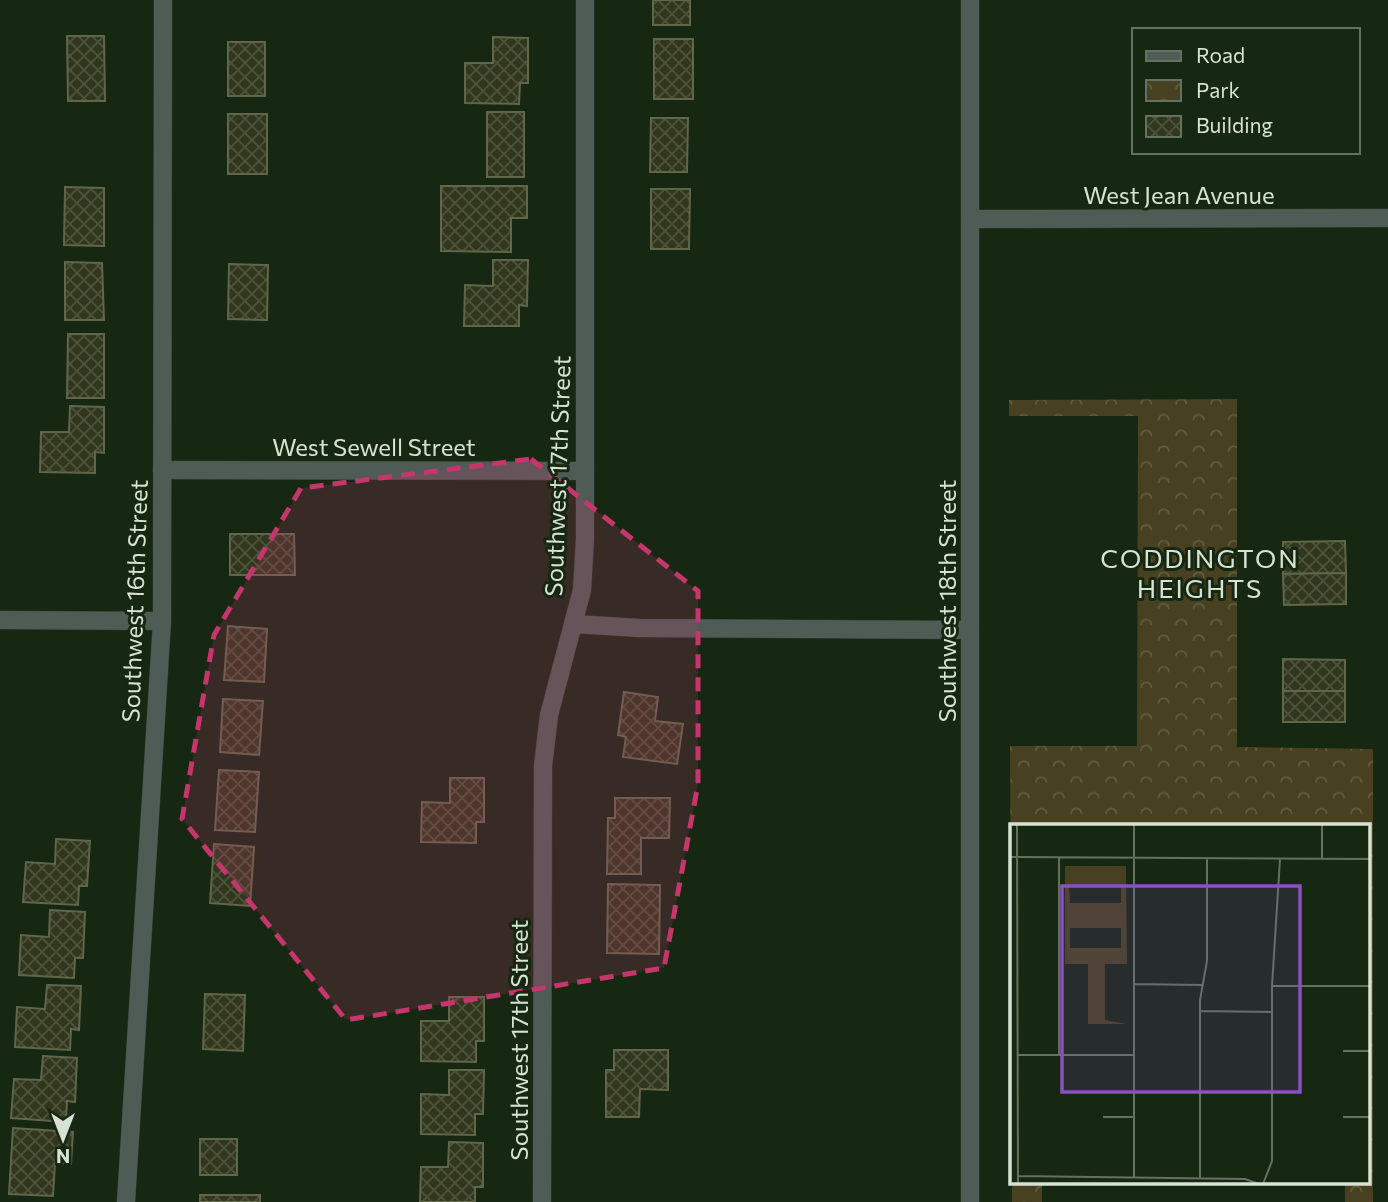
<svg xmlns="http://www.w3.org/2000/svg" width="1388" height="1202" viewBox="0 0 1388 1202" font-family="Commissioner,sans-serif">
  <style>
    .park { fill: url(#park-crowns) }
    .building { fill: url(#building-cross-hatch); stroke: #60664a; stroke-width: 2 }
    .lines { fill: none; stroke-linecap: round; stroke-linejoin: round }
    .minor-casing { stroke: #31412d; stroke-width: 19 }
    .minor { stroke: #4f5c55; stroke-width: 18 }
    .marked { fill: #c5366d; fill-opacity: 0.2; stroke: #c5366d; stroke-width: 5; stroke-dasharray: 14 9; stroke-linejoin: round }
    .labels { text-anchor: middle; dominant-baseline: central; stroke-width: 6; stroke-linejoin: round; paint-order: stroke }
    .street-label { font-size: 24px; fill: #d7e2d4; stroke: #162712 }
    .neighbourhood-label { font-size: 26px; letter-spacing: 2px; fill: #d7e2d4; stroke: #162712 }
    .inset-road { fill: none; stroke: #637260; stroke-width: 2 }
    .view { fill: #8d50c3; fill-opacity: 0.15; stroke: #8d50c3; stroke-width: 3.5 }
    .inset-edge { fill: none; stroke: #d7e2d4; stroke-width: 3.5 }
  </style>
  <defs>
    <pattern id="park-crowns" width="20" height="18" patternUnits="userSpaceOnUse" patternTransform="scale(1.75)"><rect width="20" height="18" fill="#484121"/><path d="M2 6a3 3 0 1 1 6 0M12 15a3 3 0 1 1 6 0" fill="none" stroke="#625c40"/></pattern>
    <pattern id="building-cross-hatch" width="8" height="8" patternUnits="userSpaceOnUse" patternTransform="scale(1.75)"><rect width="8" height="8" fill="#31361c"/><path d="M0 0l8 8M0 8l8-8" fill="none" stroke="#4e533c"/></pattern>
  </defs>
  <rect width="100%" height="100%" fill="#162712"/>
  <g class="park">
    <polygon points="1237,399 1237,747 1373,749 1373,1202 1345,1202 1345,1183 1369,1183 1369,826 1012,826 1012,1163 1010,746 1137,746 1138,416 1009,416 1009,400"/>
    <rect x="1012" y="1183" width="30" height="19"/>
  </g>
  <g class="building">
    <rect x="653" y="0" width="37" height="25"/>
    <polygon points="67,36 104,36 105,101 68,101"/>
    <polygon points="493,37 528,38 528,83 520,83 519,104 465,103 465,63 493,63"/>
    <rect x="654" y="39" width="39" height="60"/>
    <rect x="228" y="42" width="37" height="54"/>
    <rect x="487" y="112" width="37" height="65"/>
    <rect x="228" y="114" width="39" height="60"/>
    <polygon points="651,118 688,118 687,172 650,172"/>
    <polygon points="441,186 527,186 527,218 511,218 511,252 441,251"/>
    <polygon points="65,187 104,188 104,246 64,245"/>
    <polygon points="651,189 690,189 689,249 651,249"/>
    <polygon points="493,260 528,260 527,306 519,305 519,326 464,326 465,285 493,286"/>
    <polygon points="65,262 102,263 104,320 65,320"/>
    <polygon points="229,264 268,265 267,320 228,319"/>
    <polygon points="68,334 104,334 104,398 67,398"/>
    <polygon points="70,406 104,407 104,453 95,452 95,473 40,472 41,432 69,432"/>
    <polygon points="230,534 294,534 295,575 230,575"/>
    <polygon points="1345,541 1346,573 1283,574 1283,542"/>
    <polygon points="1346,573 1346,604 1284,605 1283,574"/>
    <polygon points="228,626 267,629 264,682 224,680"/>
    <polygon points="1283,659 1345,660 1345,691 1283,691"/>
    <rect x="1283" y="691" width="62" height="31"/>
    <polygon points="624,692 658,697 655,721 683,724 677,764 623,757 626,737 618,735"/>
    <polygon points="223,699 263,701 259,755 220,752"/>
    <polygon points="219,770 259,772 255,832 215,830"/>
    <polygon points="450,778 484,778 484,822 476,822 476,843 421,842 422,802 450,803"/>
    <polygon points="615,798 670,798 669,838 641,838 641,874 607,874 608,818 615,818"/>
    <polygon points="56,839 90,841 87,886 79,886 78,905 23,902 26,862 55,864"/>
    <polygon points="214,844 254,847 250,906 210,903"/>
    <polygon points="608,884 660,885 659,954 607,953"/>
    <polygon points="50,910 85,912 83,958 75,958 74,978 19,975 21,935 49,937"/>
    <polygon points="47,985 81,986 79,1030 71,1029 70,1050 15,1047 17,1007 45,1009"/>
    <polygon points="205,994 245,995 243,1051 203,1049"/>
    <polygon points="449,997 484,997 484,1041 476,1041 476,1062 421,1061 421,1021 449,1021"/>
    <polygon points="614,1050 668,1050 668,1090 640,1089 639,1117 606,1117 606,1070 614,1070"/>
    <polygon points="43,1056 77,1058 75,1102 67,1101 66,1122 11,1118 14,1079 41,1080"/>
    <polygon points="449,1070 484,1070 483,1114 475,1114 475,1135 421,1134 421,1094 449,1095"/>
    <polygon points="13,1128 73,1132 71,1164 55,1163 53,1196 9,1194"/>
    <rect x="200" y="1139" width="37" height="36"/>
    <polygon points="449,1142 483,1143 483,1187 475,1187 475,1202 420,1202 421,1167 448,1167"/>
    <rect x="200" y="1195" width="60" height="7"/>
  </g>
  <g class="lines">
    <defs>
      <g id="minor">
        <polyline points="970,0 970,1202"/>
        <polyline points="970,219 1388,218"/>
        <polyline points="162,470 585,471"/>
        <polyline points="0,620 162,621"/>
        <polyline points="574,624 639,628 970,630"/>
        <polyline points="126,1202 162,621 163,0"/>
        <polyline points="542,1202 543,766 549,715 582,590 585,539 585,0"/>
      </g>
    </defs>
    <use href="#minor" class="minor-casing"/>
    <use href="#minor" class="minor"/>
  </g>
  <path class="marked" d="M531,459L698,591V784L664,968L346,1020L182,819L214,635L301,488Z"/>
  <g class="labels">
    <g class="street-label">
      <text x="1179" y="194">West Jean Avenue</text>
      <text x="374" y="446">West Sewell Street</text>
      <text transform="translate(557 476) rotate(-88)">Southwest 17th Street</text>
      <text transform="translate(134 601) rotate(-88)">Southwest 16th Street</text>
      <text transform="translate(946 601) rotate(-90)">Southwest 18th Street</text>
      <text transform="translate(518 1040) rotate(-90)">Southwest 17th Street</text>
    </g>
    <g class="neighbourhood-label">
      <text x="1200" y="557">CODDINGTON<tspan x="1200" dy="30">HEIGHTS</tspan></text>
    </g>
  </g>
  <g transform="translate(1010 824)">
    <rect width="360" height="360" fill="#162712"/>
    <path d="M55,42H116L117,140H95V196L117,200H78V140H55ZM59,61H111V79H60ZM60,104H111V124H60Z" fill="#484121" fill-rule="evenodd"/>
    <path class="inset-road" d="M7,0L8,360M124,0V353M312,0V35M0,33L361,35M49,33V231M124,160L192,161M262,162H361M190,187L262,188M333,227H361M8,231H124M93,293H124M333,293H361M8,352L235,355L249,360M190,355V176L197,137V34M253,360L262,337V162L270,35"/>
    <path class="view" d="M52,62H290V268H52Z"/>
    <rect width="360" height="360" class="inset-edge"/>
  </g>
  <rect x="1132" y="28" width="228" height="126" fill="#162712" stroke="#637260" stroke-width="2"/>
  <rect x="1146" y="51" width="35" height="10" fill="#4f5c55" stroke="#637260" stroke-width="2"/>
  <text x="1196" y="63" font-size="21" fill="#d7e2d4">Road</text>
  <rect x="1146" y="80" width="35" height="21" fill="url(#park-crowns)" stroke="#637260" stroke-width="2"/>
  <text x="1196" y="98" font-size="21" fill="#d7e2d4">Park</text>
  <rect x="1146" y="116" width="35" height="21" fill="url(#building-cross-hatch)" stroke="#637260" stroke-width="2"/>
  <text x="1196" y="133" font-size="21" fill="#d7e2d4">Building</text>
  <g transform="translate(63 1139) rotate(180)" stroke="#162712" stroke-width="5" paint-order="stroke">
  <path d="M0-5L12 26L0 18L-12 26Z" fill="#d7e2d4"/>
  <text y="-10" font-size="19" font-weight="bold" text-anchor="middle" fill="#d7e2d4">N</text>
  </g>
</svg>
